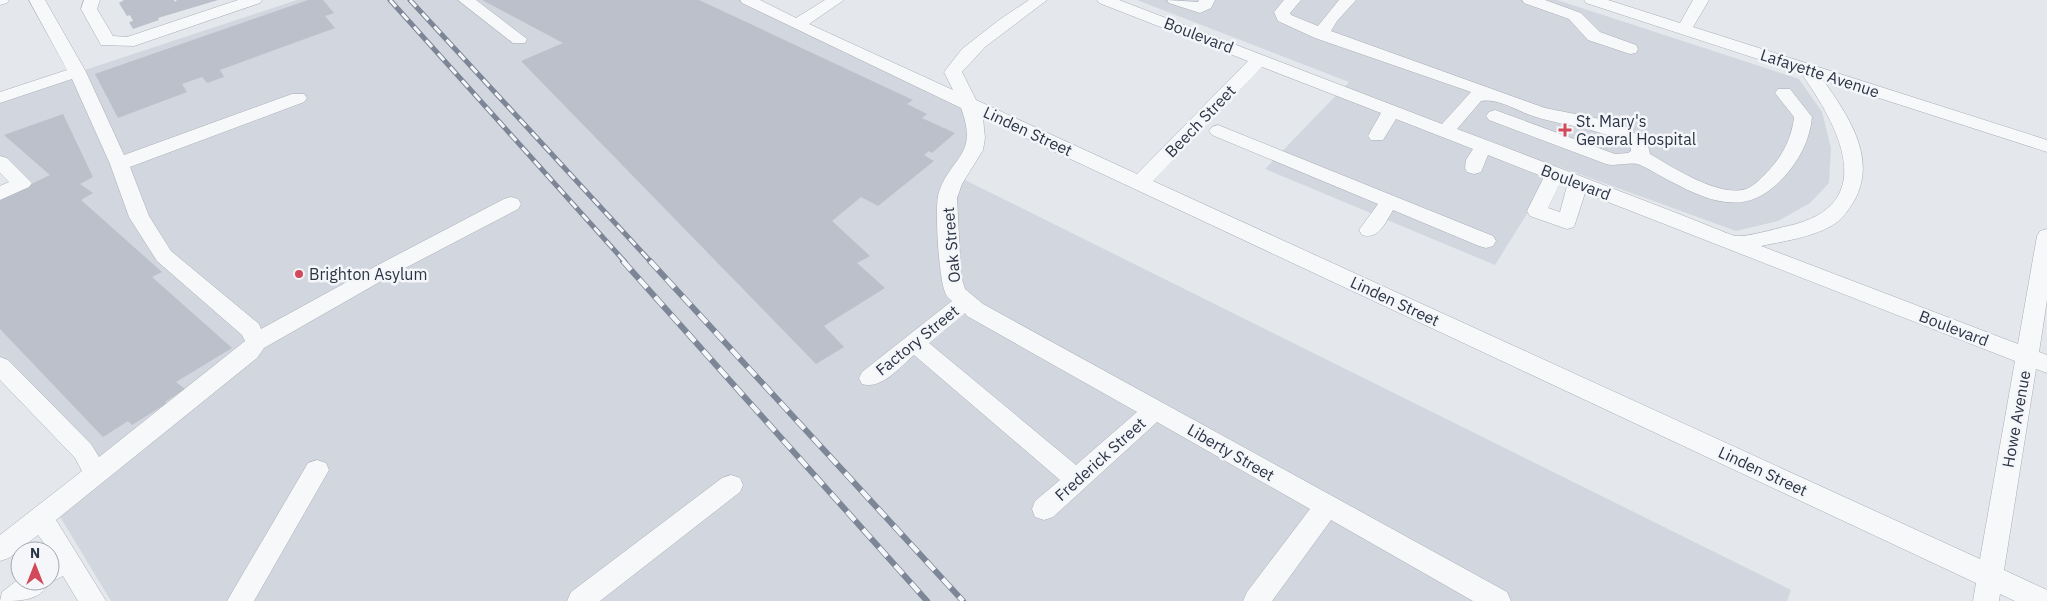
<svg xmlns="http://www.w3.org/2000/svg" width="2047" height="601" viewBox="0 0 2047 601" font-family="'IBM Plex Sans',sans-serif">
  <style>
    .built { fill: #d2d6de }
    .building { fill: #bbc0ca }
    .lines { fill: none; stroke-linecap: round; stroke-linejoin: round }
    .minor-casing { stroke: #a9aeb7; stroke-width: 1 }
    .minor { fill: #f7f8fa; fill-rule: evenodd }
    .rail-far1-casing { stroke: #7d8696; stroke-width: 5 }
    .rail-casing { stroke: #7d8696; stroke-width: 6 }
    .rail-far1 { stroke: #f4f6f9; stroke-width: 3; stroke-dasharray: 9; stroke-linecap: butt }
    .rail { stroke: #f4f6f9; stroke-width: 4.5; stroke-dasharray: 12; stroke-linecap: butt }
    .poi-dot { fill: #d1495b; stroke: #f4f6f9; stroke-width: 2 }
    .labels { text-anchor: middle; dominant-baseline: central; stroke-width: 5; stroke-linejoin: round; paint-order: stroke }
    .street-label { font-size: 16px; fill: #2b3445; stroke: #f4f6f9 }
    .poi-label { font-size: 16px; fill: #2b3445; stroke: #f4f6f9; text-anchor: start }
  </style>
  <rect width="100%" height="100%" fill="#e4e7ec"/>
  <g class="built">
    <polygon points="297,0 745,0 976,107 965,180 1791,590 1787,601 111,601 56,510 99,477 0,367 0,195 22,184 0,163 0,98"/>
    <polygon points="1137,0 1557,0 1799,79 1822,112 1831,148 1829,183 1810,203 1778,221 1736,231 1557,166 1495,265 1265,169 1349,82"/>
  </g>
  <g class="building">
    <polygon points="124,0 174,0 175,2 177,0 218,0 158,18 159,20 133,29 129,22 133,21 130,15 127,16 119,3"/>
    <polygon points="308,0 323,0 334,13 325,16 335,28 220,70 224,77 207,83 202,77 182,84 187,92 118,118 95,74"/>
    <polygon points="482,0 699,0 913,100 907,104 927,114 922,118 955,133 932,153 929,151 924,155 934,161 878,206 861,197 832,221 870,256 857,263 885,288 824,326 844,347 816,364 521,61 563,43"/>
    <polygon points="63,114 93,177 80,184 93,193 81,200 162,272 152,277 232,348 176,382 185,389 165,402 167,403 132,425 128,421 103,437 0,329 0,199 50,175 4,135"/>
  </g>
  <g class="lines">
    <defs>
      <g id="minor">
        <polygon points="0,0 9,0 7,3 0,5"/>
        <path d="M29,0H45L86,72L124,155L292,94H304L307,98L304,102L130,167L149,216L171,251L259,324L261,329L376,266L504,199L511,197L518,199L521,204L518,209L390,276L264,348L257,358L56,520L106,601H78L63,576L49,583C40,601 20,601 0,601L2,592L20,578V581H50V551L38,535L9,558L0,561V535L82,471L75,458L0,380V357L8,360L91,444L99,457L245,341L242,335L157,261L129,217L110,164L72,79L0,103V92L67,70Z"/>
        <polygon points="84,0 100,0 97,9 113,36 127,37 238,0 262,0 260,3 134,46 101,45 81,9"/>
        <polygon points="458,0 476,0 527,39 525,43 513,43"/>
        <path d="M740,0H760L796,18L825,0H844L809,24L953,90L944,72L962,49L999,20L1029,0H1047L985,47L962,72L976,100L1137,174L1248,61L1099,3L1097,0H1119L1442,124L1471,92L1315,38L1278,21L1274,12L1284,0H1301L1290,13L1291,15L1318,26L1339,0H1356L1337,21L1331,31L1545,108L1600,119L1628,129L1647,141L1650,154C1672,167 1720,198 1746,189C1755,186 1763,176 1770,169C1783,155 1792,137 1794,117L1775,93L1778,89H1790L1812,117C1810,140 1799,161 1783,178C1747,217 1712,203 1670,181C1660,176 1650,169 1640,165C1631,161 1617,167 1606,164L1489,120L1486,116L1489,112L1495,110L1615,154L1628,153L1631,151V148C1599,126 1571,128 1536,117C1518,112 1500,98 1481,101L1457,129C1526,155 1593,181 1661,207C1679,214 1697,221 1714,228C1721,230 1729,235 1736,236C1748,237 1774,229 1788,226C1882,205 1838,125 1801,73L1586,3L1584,0H1608L1680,23L1693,0H1709L1693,27L2047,140V152L1823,80C1848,115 1878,159 1854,201C1848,211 1841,221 1831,226C1810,238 1784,241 1761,246L2018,344L2037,236L2040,231L2047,229V300L2039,352L2047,355V373L2036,369L2004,570L2047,590V601H2015L2000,594L1999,601H1973L1976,583L983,118L985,138L983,150L962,184L957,198L961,276L965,289L983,304L1507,592L1511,601H1473L1331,520L1272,601H1243L1247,592L1310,509L1157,422L1053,517L1044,520L1035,517L1032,509L1035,501L1060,480L914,355C900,367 881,390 862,384L859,378L862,372L952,301C949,298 946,296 945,292C939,279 934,206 939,192C951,156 979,156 961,108L742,3ZM1262,67L1381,113L1368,136L1371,140H1383L1396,119L1473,149L1466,160L1465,168L1467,172L1474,174L1481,172L1488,155L1544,177L1527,211L1530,216L1567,229L1574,227L1585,193L2015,361L1980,559L1153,181ZM1560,183L1567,186L1560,212L1548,208ZM965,313L967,316L1137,412L1076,465L929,343Z"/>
        <polygon points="1167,0 1198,2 1199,0 1215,0 1211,8 1200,13 1169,3"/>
        <polygon points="1522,0 1545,0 1581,13 1600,32 1636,45 1638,49 1636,53 1630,54 1588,40 1569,19 1524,3"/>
        <path d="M1218,125L1493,236L1496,241L1493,246L1486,248L1479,246L1393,210C1385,223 1379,240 1362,235L1359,230L1378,204L1212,135L1209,131L1212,127Z"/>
        <polygon points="0,156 7,158 32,183 29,187 0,200 0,186 9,182 0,173"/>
        <polygon points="317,460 326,463 329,470 254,601 227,601 308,463"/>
        <polygon points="731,475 740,478 743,485 740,492 600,601 567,601 571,592 722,478"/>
      </g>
    </defs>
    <use href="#minor" class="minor-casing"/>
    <use href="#minor" class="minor"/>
    <defs>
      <g id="rail-far1">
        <polyline points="390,0 625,262"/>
        <polyline points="410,0 651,262"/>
      </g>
      <g id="rail">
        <polyline points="623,261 927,601"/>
        <polyline points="650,261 963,601"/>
      </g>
    </defs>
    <use href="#rail-far1" class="rail-far1-casing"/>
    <use href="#rail" class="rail-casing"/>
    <use href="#rail-far1" class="rail-far1"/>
    <use href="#rail" class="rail"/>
  </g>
  <g class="poi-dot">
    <path d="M1562.5 122.5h5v5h5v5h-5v5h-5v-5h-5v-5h5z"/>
    <circle cx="299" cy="274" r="5"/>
  </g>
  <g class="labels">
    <g class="street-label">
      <text transform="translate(1199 35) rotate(21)">Boulevard</text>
      <text transform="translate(1820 73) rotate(18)">Lafayette Avenue</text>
      <text transform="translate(1200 121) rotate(-46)">Beech Street</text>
      <text transform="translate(1028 131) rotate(25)">Linden Street</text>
      <text transform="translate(1576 182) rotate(21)">Boulevard</text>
      <text transform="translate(951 245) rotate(-95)">Oak Street</text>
      <text transform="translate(1395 301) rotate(25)">Linden Street</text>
      <text transform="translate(1954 328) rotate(21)">Boulevard</text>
      <text transform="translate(917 340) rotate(-39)">Factory Street</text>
      <text transform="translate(2016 419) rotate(-80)">Howe Avenue</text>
      <text transform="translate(1231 452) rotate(30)">Liberty Street</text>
      <text transform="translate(1100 459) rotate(-42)">Frederick Street</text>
      <text transform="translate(1763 471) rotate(25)">Linden Street</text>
    </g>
    <g class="poi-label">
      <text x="1576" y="121">St. Mary's<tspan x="1576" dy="18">General Hospital</tspan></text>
      <text x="309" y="274">Brighton Asylum</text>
    </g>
  </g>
  <g transform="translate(35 566)"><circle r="24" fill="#f4f6f9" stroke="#a4a8b1"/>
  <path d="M0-4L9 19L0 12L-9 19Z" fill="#d1495b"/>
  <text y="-8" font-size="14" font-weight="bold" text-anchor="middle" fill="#2b3445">N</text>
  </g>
</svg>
